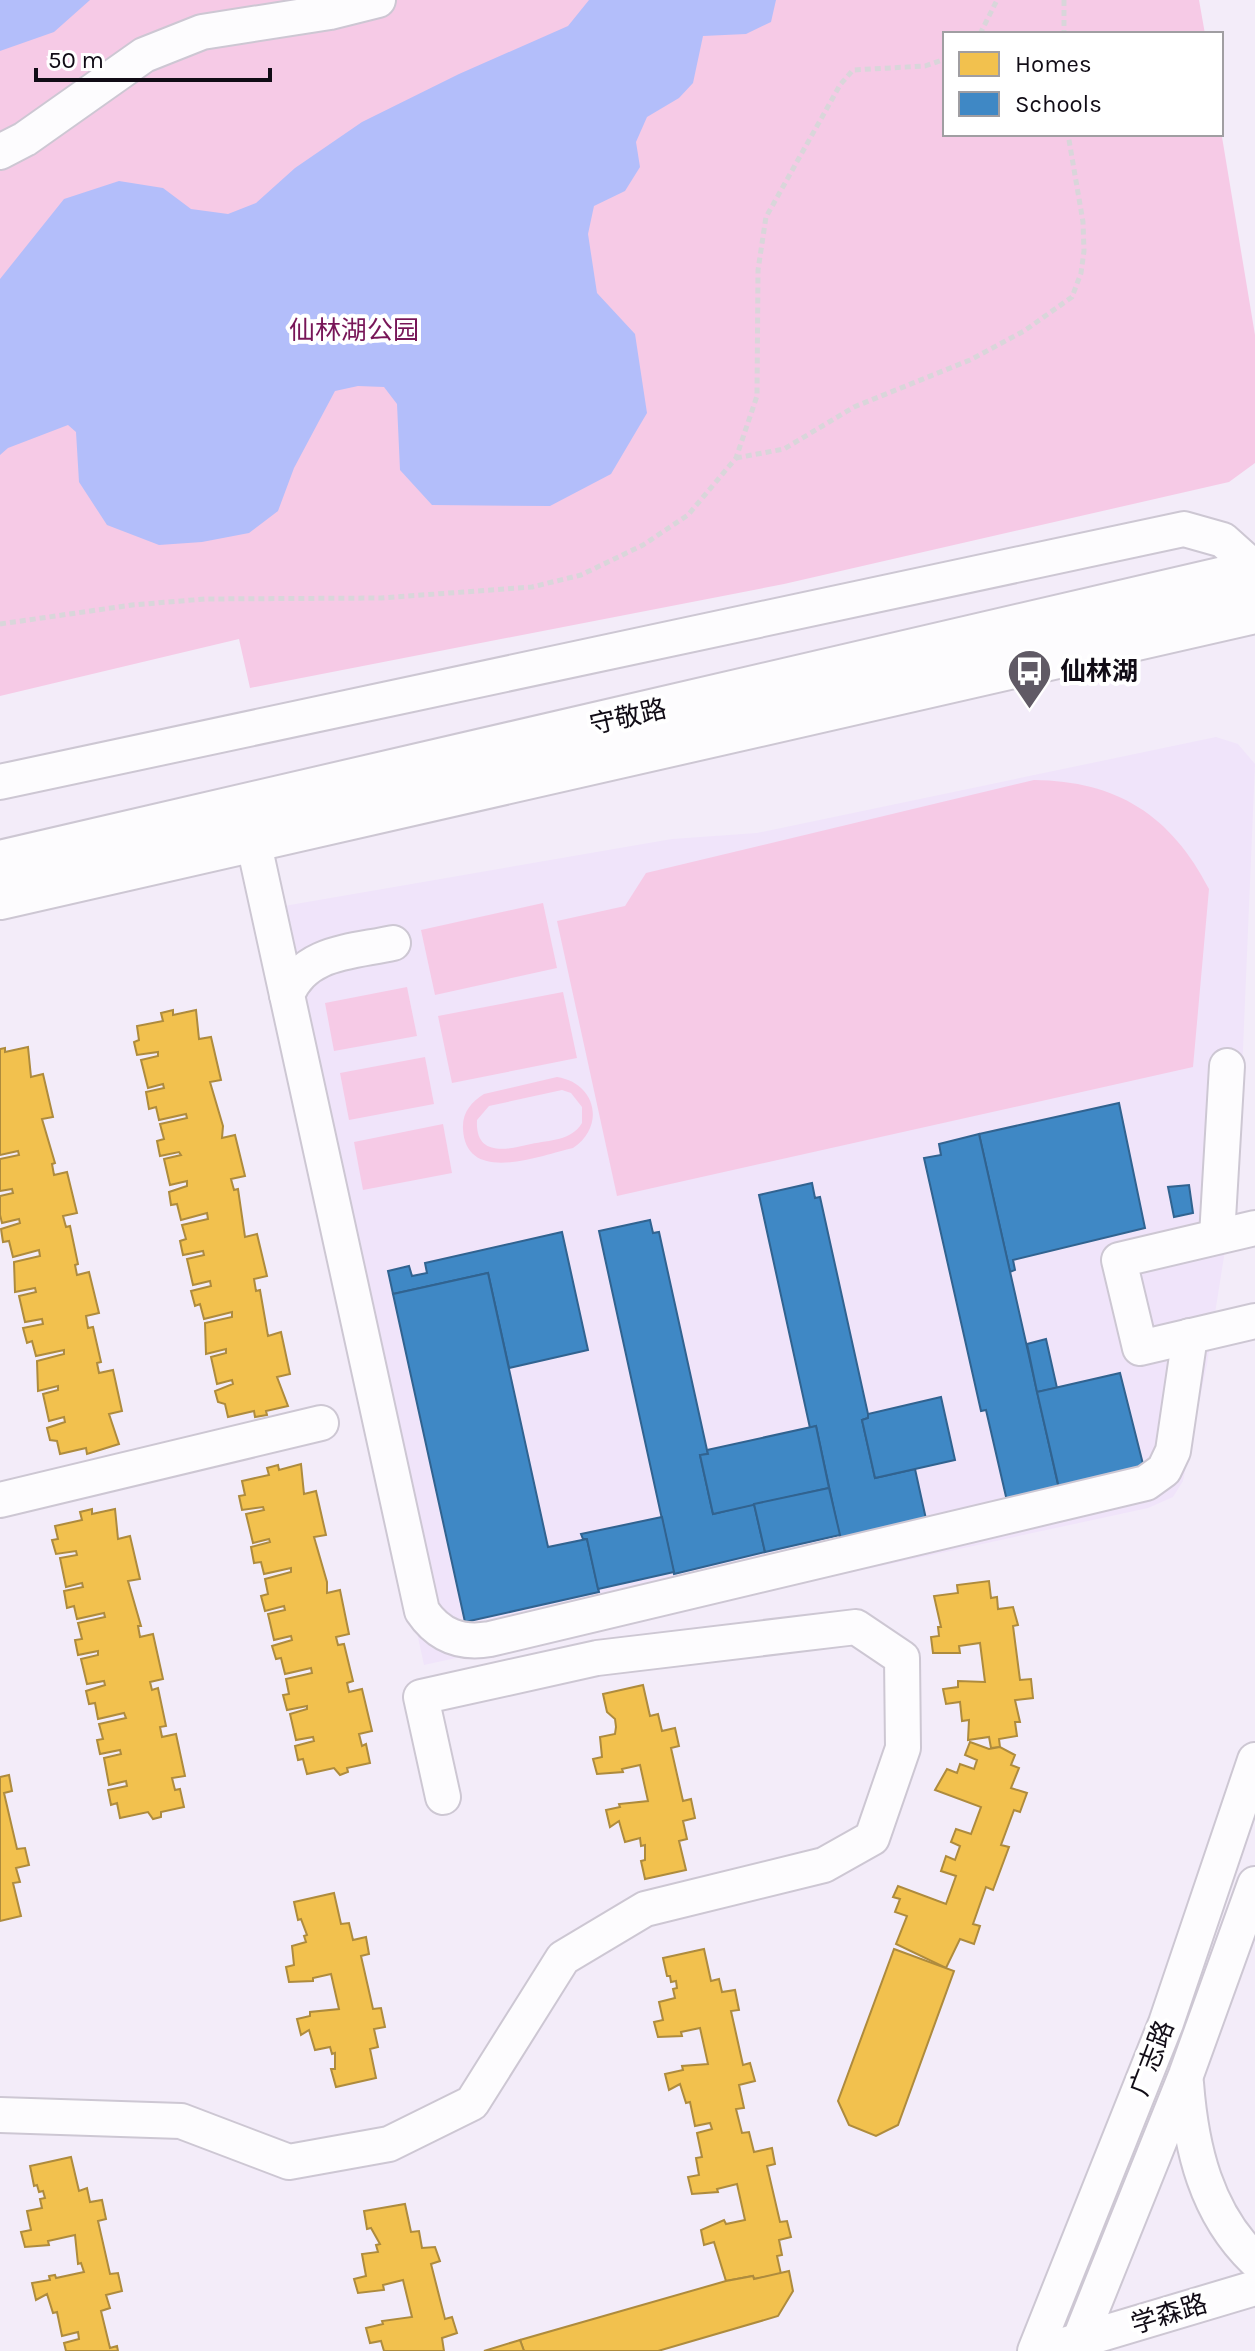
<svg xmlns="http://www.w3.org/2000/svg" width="1255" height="2351" viewBox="0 0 1255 2351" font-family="Karla,'Noto Sans SC',sans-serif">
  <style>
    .built { fill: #f0e4fa }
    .green { fill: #f6cae6; fill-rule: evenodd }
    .water { fill: #b3befa }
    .homes { fill: #f2c14e; stroke: #ae8b3d; stroke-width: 2 }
    .schools { fill: #3f88c5; stroke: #316390; stroke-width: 2 }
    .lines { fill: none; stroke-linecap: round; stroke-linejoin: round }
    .minor-casing { stroke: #cdc7d3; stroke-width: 38 }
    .major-casing { stroke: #cdc7d3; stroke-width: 48 }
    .path { stroke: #d9d6da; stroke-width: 5; stroke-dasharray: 6 4; stroke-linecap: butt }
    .minor { stroke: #fdfcfe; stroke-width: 34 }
    .major { stroke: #fdfcfe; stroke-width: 44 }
    .labels { text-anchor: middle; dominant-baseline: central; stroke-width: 8; stroke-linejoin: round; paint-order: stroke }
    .park-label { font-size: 26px; fill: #781658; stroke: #fff }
    .poi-label { font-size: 26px; font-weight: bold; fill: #110c16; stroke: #fff; text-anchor: start }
    .street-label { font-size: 26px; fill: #110c16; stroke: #fff }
  </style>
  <rect width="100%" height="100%" fill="#f3ecf9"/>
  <polygon class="built" points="1216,737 1238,744 1255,764 1238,1168 1207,1364 1183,1481 1173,1497 1148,1508 424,1665 265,934 284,906 672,839 757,833"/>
  <g class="green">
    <polygon points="0,0 1199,0 1205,34 945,34 945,134 1221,131 1255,335 1255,463 1229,482 784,584 250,688 239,639 0,696"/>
    <path d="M1034,780C1117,781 1171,815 1209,889L1193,1067L617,1196L557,921L625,906L646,873Z"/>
    <polygon points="543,903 557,968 435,995 421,930"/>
    <polygon points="407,987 417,1036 334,1051 325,1003"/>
    <polygon points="563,992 577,1058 452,1083 438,1016"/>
    <polygon points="425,1057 434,1104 349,1120 340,1073"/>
    <path d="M557,1077C596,1083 606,1126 573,1148C541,1155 466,1186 463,1129C462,1113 471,1102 484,1094ZM562,1090L571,1093L582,1107V1123C571,1141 550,1140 531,1144C506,1150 475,1157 477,1120L489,1106Z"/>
    <polygon points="443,1124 452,1173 363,1190 354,1142"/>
  </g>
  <g class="water">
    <polygon points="0,0 90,0 54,32 0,51"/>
    <polygon points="589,0 776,0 771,22 746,34 703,36 693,83 679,98 647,117 636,142 640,167 625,191 594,206 588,234 597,293 635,334 647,413 611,474 550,506 432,505 400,470 397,404 384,387 358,386 335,391 294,468 278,511 249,533 202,542 159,545 107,525 79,482 76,432 68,425 8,448 0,455 0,279 64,199 119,181 163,188 191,209 228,214 256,203 295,168 362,122 459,74 568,26"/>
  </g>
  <g class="homes">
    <polygon points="173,1010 173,1015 196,1010 199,1039 211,1037 221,1080 210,1082 223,1126 222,1138 235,1135 245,1176 231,1179 234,1190 238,1189 245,1237 257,1234 267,1276 254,1279 256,1291 260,1290 268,1336 281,1332 290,1374 277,1377 288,1406 266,1411 267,1415 255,1417 254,1411 228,1417 225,1404 218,1402 215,1391 233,1384 232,1380 217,1384 211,1357 226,1353 226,1349 206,1354 205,1323 232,1317 232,1312 204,1319 200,1304 195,1306 191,1291 211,1286 210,1281 193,1285 187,1259 204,1255 203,1251 183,1255 180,1241 186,1239 182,1225 208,1219 207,1213 181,1220 177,1204 171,1205 169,1192 187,1186 187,1181 170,1185 164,1159 181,1155 179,1152 160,1156 157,1141 164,1139 160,1124 187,1118 186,1114 159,1120 156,1107 149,1109 146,1092 164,1088 163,1084 148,1088 141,1060 158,1056 158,1052 137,1055 134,1042 139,1040 137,1026 163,1021 161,1013"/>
    <polygon points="28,1047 31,1077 43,1074 53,1117 42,1119 55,1163 52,1164 54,1175 67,1172 77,1213 63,1216 66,1227 70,1226 78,1264 75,1265 77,1275 89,1272 99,1313 86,1316 88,1328 93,1327 101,1362 97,1363 99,1373 113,1370 122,1411 109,1414 119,1444 87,1454 86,1448 60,1454 57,1441 50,1440 47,1428 65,1422 64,1417 49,1421 43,1394 58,1390 58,1386 38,1391 37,1361 64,1354 64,1350 36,1356 32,1341 27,1343 23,1328 43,1324 42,1319 25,1322 19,1296 36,1292 35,1288 15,1292 14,1262 40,1256 39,1250 13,1257 9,1241 3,1242 1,1229 20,1223 19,1219 2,1223 0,1215 0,1196 13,1193 12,1189 0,1191 0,1159 19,1155 18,1151 0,1155 0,1049 5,1048 5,1052"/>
    <polygon points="301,1464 304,1494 316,1491 326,1535 314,1537 327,1582 327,1593 340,1590 349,1634 336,1637 338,1645 344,1644 353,1681 347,1683 349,1692 362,1689 372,1731 359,1734 362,1746 366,1744 370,1763 347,1768 348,1772 340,1775 334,1768 307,1774 303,1759 298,1760 295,1746 314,1741 313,1737 296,1740 290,1714 307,1709 307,1706 287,1710 283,1695 289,1694 286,1679 312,1673 311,1668 285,1674 281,1658 276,1659 272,1646 292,1640 291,1636 274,1640 268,1614 285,1610 284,1606 265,1611 261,1596 268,1594 265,1579 291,1572 291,1568 264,1574 261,1562 254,1563 251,1547 270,1542 269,1539 253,1543 246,1514 264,1510 263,1507 242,1510 239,1496 245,1495 242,1481 269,1475 267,1468 278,1465 279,1470"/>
    <polygon points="92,1509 92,1514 115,1509 118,1539 130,1536 140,1579 128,1581 141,1626 138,1626 140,1637 153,1634 163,1679 150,1682 152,1690 158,1688 166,1726 160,1727 162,1737 176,1734 185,1776 172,1778 175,1790 180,1789 184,1807 161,1812 161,1817 153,1819 148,1812 120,1818 117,1803 111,1805 108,1790 127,1786 126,1781 109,1785 104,1758 121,1754 120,1750 100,1754 97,1740 103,1739 99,1724 126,1718 124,1713 98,1719 95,1703 89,1704 86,1691 105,1685 104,1681 87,1684 81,1659 98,1655 98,1651 78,1655 75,1640 82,1639 78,1623 105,1617 104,1613 77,1619 74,1606 67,1608 64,1591 83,1587 82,1583 66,1587 60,1558 77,1555 76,1551 56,1554 52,1540 58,1539 55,1526 82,1520 80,1512"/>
    <polygon points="989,1581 991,1598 997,1597 998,1609 1013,1607 1018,1625 1013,1626 1020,1680 1031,1679 1033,1698 1015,1700 1020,1722 1015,1722 1017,1736 999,1739 1000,1747 991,1748 989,1737 968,1740 969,1720 962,1721 960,1702 946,1704 943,1689 958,1687 958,1681 985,1682 980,1643 959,1646 960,1653 933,1653 931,1637 939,1636 938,1627 941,1627 934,1596 958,1593 957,1585"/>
    <polygon points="643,1685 650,1716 658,1714 662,1731 675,1728 679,1746 671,1748 683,1801 691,1799 695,1818 683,1821 687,1839 679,1841 686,1870 645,1879 641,1861 645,1860 645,1845 641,1846 640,1838 625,1842 619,1821 610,1827 606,1810 620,1807 619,1804 648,1801 640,1765 622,1769 623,1772 597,1774 593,1759 602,1757 600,1737 615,1734 616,1727 615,1719 607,1712 603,1694"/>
    <polygon points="970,1742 989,1749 1000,1747 1015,1755 1011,1765 1019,1768 1011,1788 1027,1793 1020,1812 1014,1810 1001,1845 1009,1847 993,1890 986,1887 973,1924 980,1926 974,1944 960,1939 946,1968 896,1944 907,1916 895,1912 900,1899 893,1897 898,1886 946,1904 956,1876 941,1871 946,1856 955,1860 960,1846 951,1842 956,1829 971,1834 981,1807 935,1790 947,1769 957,1773 960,1764 974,1769 977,1760 965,1755"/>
    <polygon points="9,1775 12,1791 4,1793 17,1849 25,1848 29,1865 16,1868 20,1882 13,1883 21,1916 0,1921 0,1777"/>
    <polygon points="334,1893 341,1924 349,1923 353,1940 366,1937 369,1954 361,1956 373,2009 381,2008 385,2027 374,2029 378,2047 370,2049 376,2078 336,2087 331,2069 335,2069 335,2053 332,2054 330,2047 315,2050 309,2030 301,2035 297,2019 310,2016 310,2012 339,2009 331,1974 313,1978 313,1981 289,1982 286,1967 294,1965 292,1946 306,1942 304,1936 307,1935 301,1919 298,1920 294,1902"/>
    <polygon points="704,1949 711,1981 719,1979 722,1992 735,1990 739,2010 731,2011 743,2065 750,2063 755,2081 739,2085 744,2108 736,2109 742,2133 749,2132 754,2152 772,2148 775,2164 767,2166 780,2222 787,2221 791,2237 779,2240 782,2255 777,2256 781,2274 754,2279 753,2276 726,2281 714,2242 704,2245 701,2230 724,2220 726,2224 745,2220 737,2184 717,2189 718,2192 692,2194 688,2177 699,2175 696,2158 702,2157 697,2133 712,2129 710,2123 695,2126 690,2102 686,2103 680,2084 669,2090 665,2074 683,2070 682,2066 708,2064 700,2028 681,2032 682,2036 658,2037 654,2022 663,2020 659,2002 675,1998 673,1989 677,1988 676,1981 671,1982 670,1976 667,1976 663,1958"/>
    <polygon points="894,1949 954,1971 898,2125 876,2136 849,2125 838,2101"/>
    <polygon points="71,2157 79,2191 87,2188 90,2202 102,2200 106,2219 98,2221 110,2274 118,2273 122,2291 106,2295 110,2308 101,2311 110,2348 117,2346 118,2351 66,2351 64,2343 79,2339 78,2332 62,2336 57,2312 53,2313 47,2294 36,2300 32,2283 50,2280 49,2276 55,2275 56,2278 84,2272 81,2263 78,2264 75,2235 48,2241 49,2245 25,2247 21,2232 31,2230 27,2211 42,2208 40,2199 45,2198 43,2191 39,2192 37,2185 34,2186 30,2166"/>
    <polygon points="405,2204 411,2232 419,2231 422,2248 435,2247 440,2261 431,2264 445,2319 452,2317 457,2333 442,2338 444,2351 384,2351 381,2341 370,2343 366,2328 383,2324 382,2321 412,2317 403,2280 383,2285 384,2290 358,2293 354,2279 366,2276 362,2254 378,2252 376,2245 380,2244 371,2228 367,2229 364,2211"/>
    <polygon points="789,2271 793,2291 778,2316 658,2351 524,2351 520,2340 726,2281 753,2276 754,2279"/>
    <polygon points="520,2340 524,2351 484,2351"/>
  </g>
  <g class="schools">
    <polygon points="1119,1103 1145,1228 1013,1260 1015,1270 1010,1272 979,1134"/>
    <polygon points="979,1134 1059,1489 1007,1501 986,1410 981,1411 924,1158 941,1155 939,1144"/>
    <polygon points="812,1183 815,1198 820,1197 868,1414 868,1418 862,1420 875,1478 915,1469 926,1519 840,1538 816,1426 810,1428 759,1195"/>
    <polygon points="1189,1185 1193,1213 1174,1217 1168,1187"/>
    <polygon points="650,1220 653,1233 659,1232 707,1450 708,1454 700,1455 713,1514 754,1504 765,1552 674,1574 599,1231"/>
    <polygon points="562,1232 588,1350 509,1368 488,1273 393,1294 388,1271 409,1266 412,1276 427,1273 425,1263"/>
    <polygon points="488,1273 548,1547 587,1539 599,1592 465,1622 393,1294"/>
    <polygon points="1046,1339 1057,1388 1037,1392 1027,1344"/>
    <polygon points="1120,1373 1145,1472 1059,1488 1037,1392"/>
    <polygon points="941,1397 955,1460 875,1478 862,1420 868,1418 868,1414"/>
    <polygon points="816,1426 829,1488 713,1514 700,1455 708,1454 707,1450"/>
    <polygon points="829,1488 840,1535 765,1552 754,1504"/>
    <polygon points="662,1517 674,1572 598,1589 587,1539 583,1539 581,1534"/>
  </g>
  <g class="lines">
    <defs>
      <g id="minor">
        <polyline points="0,152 25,139 144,55 202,32 330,12 378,0"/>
        <polyline points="0,782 1184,529 1223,540 1255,569"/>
        <polyline points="253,840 287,995"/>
        <path d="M393,943C353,952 304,951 287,995L422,1611C439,1636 461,1644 490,1639L1146,1483L1164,1470L1173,1451L1190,1336"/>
        <polyline points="1255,1228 1119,1260 1140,1348 1255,1321"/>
        <polyline points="1217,1236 1227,1066"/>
        <polyline points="0,1500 321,1423"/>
        <path d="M1186,2083C1191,2148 1206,2213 1255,2260"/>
        <polyline points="0,2115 181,2121 289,2162 389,2144 472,2103 563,1958 645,1909 824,1865 872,1838 903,1748 902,1658 856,1627 597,1658 421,1697 443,1797"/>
        <polyline points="1064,2345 1255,2288"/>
        <polyline points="1035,2351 1166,2023 1255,1760"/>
        <polyline points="1075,2351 1186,2075 1255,1884"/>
      </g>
      <g id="major">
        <polyline points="0,863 1255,572"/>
        <polyline points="0,897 1255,611"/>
      </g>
    </defs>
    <use href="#minor" class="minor-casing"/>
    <use href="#major" class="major-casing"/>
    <g class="path">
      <polyline points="1064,0 1064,34"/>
      <polyline points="980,34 997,0"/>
      <polyline points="736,458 784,449 854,407 970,360 1024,331 1072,297 1081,273 1084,251 1083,222 1068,134"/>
      <polyline points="0,624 132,605 205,599 381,598 532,587 581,575 643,545 688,515 736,458 757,396 758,270 766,217 840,85 853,70 925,66 945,59"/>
    </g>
    <use href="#minor" class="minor"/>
    <use href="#major" class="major"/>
  </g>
  <defs>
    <symbol id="bus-pin" viewBox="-11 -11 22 30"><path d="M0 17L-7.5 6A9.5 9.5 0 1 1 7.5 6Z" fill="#605a65" stroke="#fff"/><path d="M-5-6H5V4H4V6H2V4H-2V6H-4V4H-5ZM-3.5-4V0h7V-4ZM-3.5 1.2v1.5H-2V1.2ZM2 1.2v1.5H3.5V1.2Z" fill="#fff"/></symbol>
  </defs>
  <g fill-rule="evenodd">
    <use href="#bus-pin" x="1004" y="646" width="51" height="69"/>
  </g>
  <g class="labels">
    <g class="park-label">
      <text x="354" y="330">仙林湖公园</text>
    </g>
    <g class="poi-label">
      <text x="1060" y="671">仙林湖</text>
    </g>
    <g class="street-label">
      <text transform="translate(628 717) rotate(-13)">守敬路</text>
      <text transform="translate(1152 2058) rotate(-69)">广志路</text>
      <text transform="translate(1169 2314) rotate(-17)">学森路</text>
    </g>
  </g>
  <rect x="943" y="32" width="280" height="104" fill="#ffffff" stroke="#a09ea2" stroke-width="2"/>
  <rect x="959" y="52" width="40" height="24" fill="#f2c14e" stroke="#a09ea2" stroke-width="2"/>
  <text x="1015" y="72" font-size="24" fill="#110c16">Homes</text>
  <rect x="959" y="92" width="40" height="24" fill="#3f88c5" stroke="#a09ea2" stroke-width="2"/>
  <text x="1015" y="112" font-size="24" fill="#110c16">Schools</text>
  <path d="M36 68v12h234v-12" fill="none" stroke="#110c16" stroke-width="4"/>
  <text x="48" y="68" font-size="24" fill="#110c16" stroke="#ffffff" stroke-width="6" paint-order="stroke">50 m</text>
</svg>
